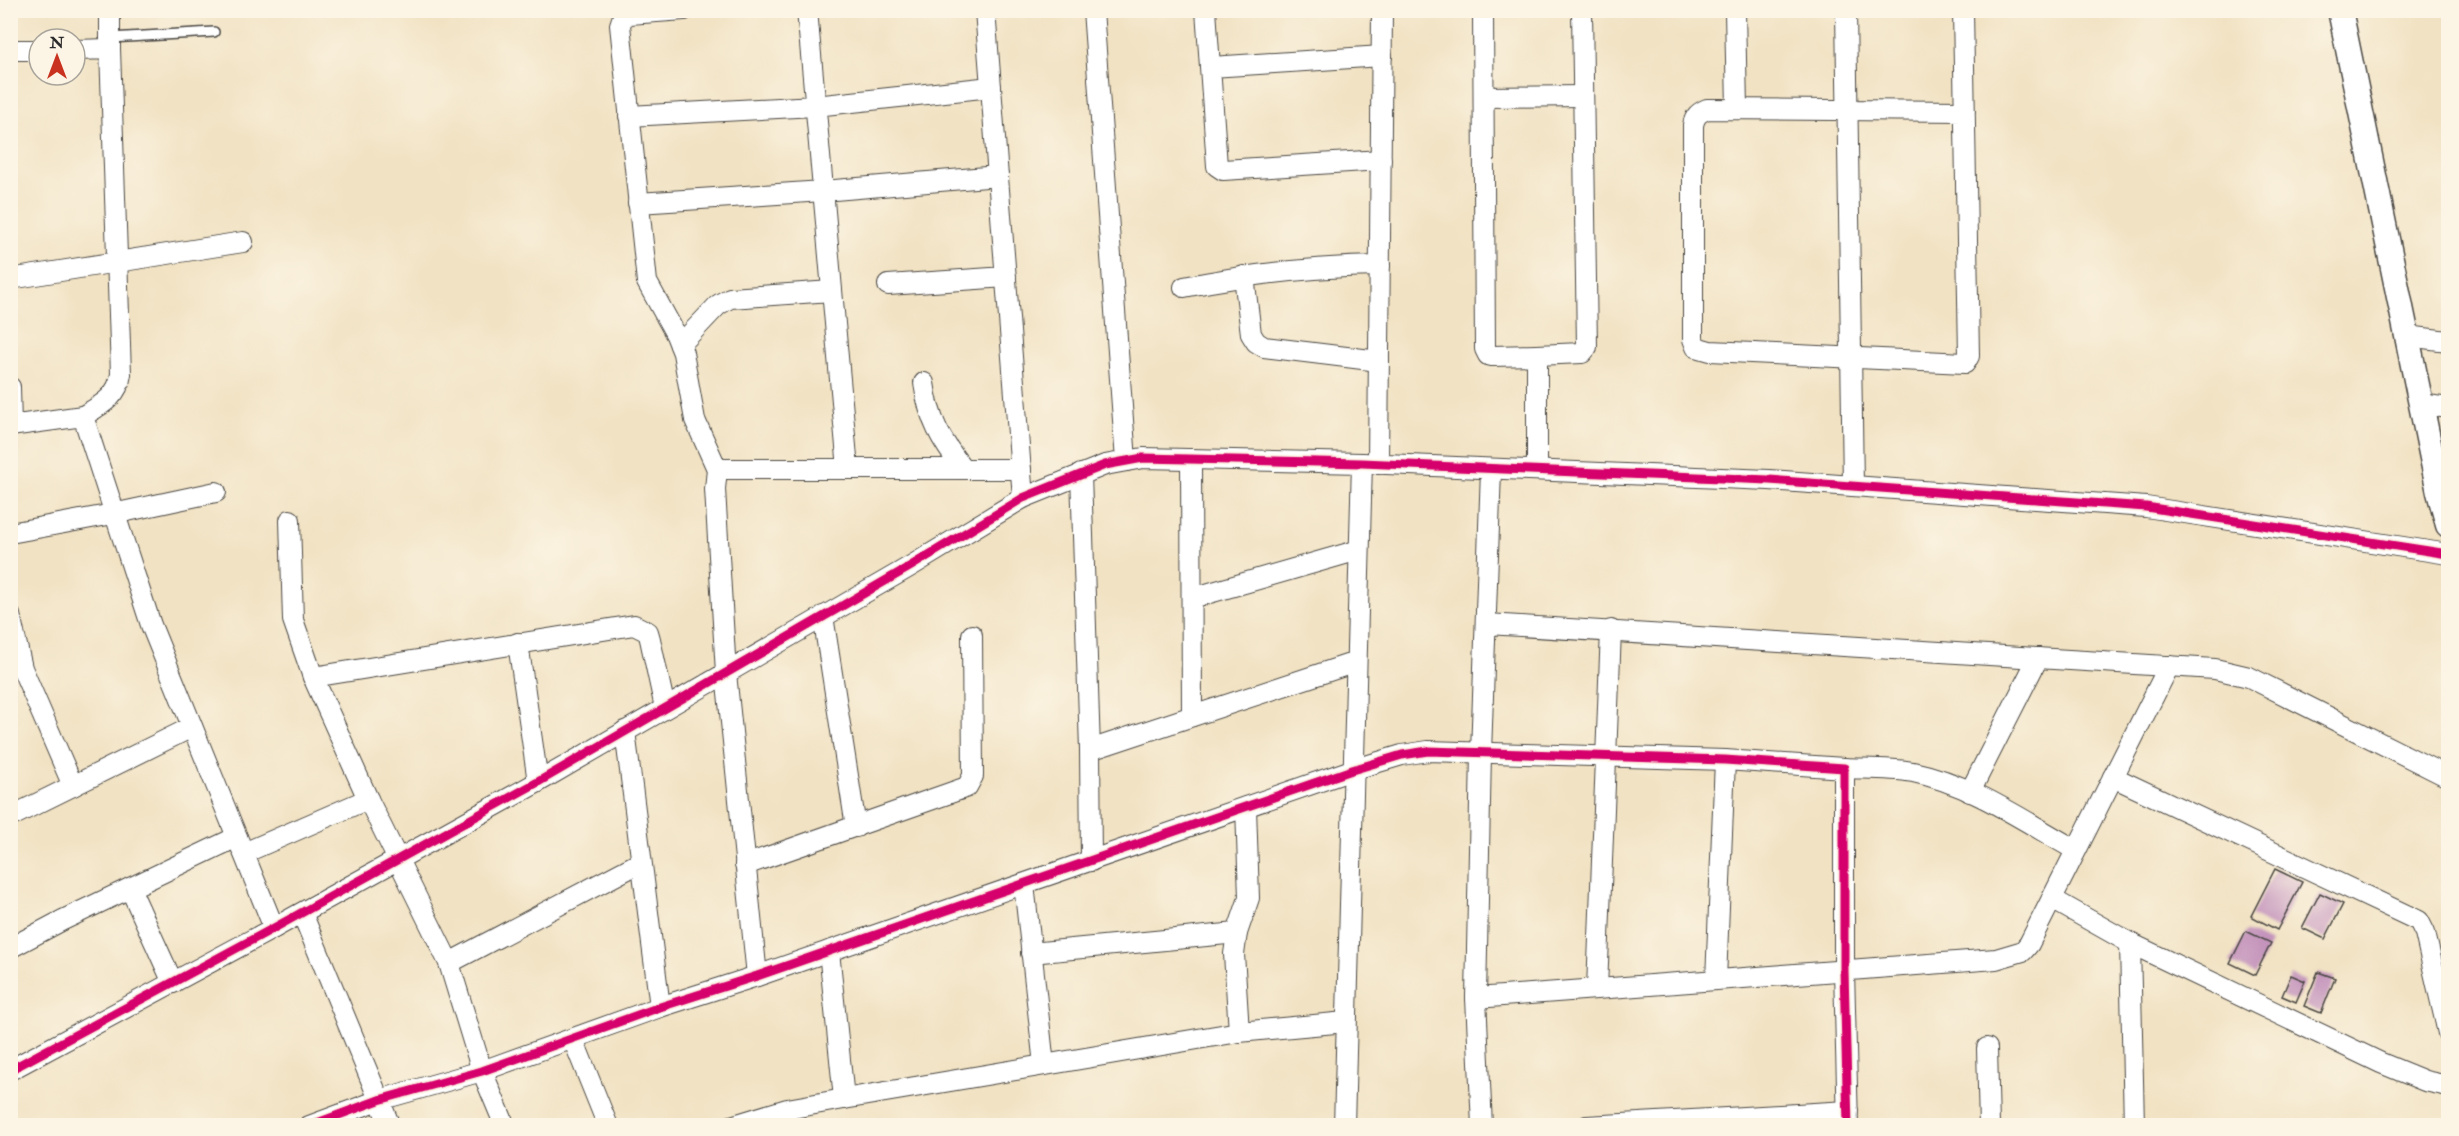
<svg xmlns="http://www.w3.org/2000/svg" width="2459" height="1136" viewBox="0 0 2459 1136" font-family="'IM FELL Double Pica',serif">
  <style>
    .building { fill: #c494bc }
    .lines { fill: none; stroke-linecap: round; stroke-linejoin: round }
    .service-casing { stroke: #494642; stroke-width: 12 }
    .minor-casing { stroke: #494642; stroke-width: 22 }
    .tertiary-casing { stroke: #494642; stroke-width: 27 }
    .service { stroke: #fff; stroke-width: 9 }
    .minor { stroke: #fff; stroke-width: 20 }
    .tertiary { stroke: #fff; stroke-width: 24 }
    .cycleway-casing { stroke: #fcf5e5; stroke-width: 13 }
    .cycleway { stroke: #d6006c; stroke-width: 9 }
  </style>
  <rect width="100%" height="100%" fill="#fcf5e5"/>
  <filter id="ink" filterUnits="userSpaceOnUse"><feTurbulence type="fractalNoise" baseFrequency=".0167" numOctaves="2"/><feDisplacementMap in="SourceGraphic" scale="12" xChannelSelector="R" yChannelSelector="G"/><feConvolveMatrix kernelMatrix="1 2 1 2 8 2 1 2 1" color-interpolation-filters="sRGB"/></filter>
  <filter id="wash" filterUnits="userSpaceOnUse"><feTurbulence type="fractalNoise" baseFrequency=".008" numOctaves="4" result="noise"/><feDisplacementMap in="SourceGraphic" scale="24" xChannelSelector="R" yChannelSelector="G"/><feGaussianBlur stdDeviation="1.35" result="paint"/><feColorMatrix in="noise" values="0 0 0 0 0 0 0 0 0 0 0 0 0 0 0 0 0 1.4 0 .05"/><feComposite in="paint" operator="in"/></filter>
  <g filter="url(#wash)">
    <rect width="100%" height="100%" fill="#f1e2c3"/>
    <g id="blocks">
      <g class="building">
        <polygon points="2275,869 2302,882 2277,930 2251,916"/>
        <polygon points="2320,893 2343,904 2325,939 2302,928"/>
        <polygon points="2246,931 2271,943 2255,975 2230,963"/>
        <polygon points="2318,972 2335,978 2321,1013 2304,1006"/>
        <polygon points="2291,975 2305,981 2296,1002 2282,996"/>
      </g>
    </g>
  </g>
  <g filter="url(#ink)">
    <use href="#blocks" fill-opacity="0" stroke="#494642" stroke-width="1.5"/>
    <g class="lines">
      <defs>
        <polyline id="service" points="110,38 214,32"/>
        <g id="minor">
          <polyline points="684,10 629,14 622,19 620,25 647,282 676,335 683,353 695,420 717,469 1021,469"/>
          <polyline points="807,10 848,469"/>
          <polyline points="985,10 1023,498"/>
          <polyline points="1093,10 1126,461"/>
          <polyline points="1206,10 1217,166 1223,170 1381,160"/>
          <polyline points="1483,10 1485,349 1488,355 1492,356 1537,355 1537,470"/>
          <polyline points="1735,10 1737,109"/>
          <polyline points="1846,10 1853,486"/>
          <path d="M1963,10L1969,356L1965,363L1710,351L1696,347L1693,339V125C1695,116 1698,113 1707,109L1965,111"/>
          <polyline points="110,49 110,10"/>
          <polyline points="10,50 39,50"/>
          <path d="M75,50L110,49L121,374C118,397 101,405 83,416"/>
          <polyline points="1211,67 1382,56"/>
          <polyline points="1484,97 1583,96"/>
          <polyline points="629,116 815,106 991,87"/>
          <polyline points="638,203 823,191 998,176"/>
          <polyline points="1244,276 1251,334 1256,342 1264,347 1379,361"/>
          <polyline points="10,279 243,242"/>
          <polyline points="888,285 1006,277"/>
          <path d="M1184,287C1249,274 1313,267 1380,266"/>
          <polyline points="2407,336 2448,341"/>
          <polyline points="680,345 718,305 730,298 832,291"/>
          <polyline points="1537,355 1582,353 1587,347 1582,10"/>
          <path d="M924,383C929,420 941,440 963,469"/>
          <polyline points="10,387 11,426"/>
          <polyline points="2421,404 2448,408"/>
          <polyline points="10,426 83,416 151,625 274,928"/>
          <polyline points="1191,459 1192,716"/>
          <polyline points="1378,464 1382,10"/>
          <polyline points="717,469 715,489 726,673 757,976"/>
          <polyline points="1081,474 1090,750 1091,861"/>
          <polyline points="290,520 293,620 313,677 368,799 449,963 482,1071 505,1126"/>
          <polyline points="10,533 113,514 216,492"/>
          <polyline points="1192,598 1359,550"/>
          <polyline points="10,615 22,668 73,786"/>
          <polyline points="823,616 856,827"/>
          <polyline points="1487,624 2215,669 2249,677 2448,777"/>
          <polyline points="518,643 538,782"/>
          <polyline points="313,677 634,625 648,632 650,639 665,708"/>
          <polyline points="625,731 660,1007"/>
          <polyline points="1090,750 1356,662"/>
          <path d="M1844,768C1867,769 1890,768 1913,772C1972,784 2025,822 2076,850"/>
          <polyline points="2113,777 2419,921 2425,933 2448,1033"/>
          <polyline points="1970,792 2038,658"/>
          <polyline points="10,817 192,727"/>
          <polyline points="244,853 368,799"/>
          <polyline points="745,865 967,787 973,776 972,635"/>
          <polyline points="1024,884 1044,1065"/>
          <polyline points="130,888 173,983"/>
          <polyline points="2052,899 2130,943"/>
          <polyline points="302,913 390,1126"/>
          <polyline points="10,948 63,920 237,837"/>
          <polyline points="829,951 844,1099"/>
          <polyline points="1031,953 1237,933"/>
          <polyline points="449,963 641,862"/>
          <polyline points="1716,980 1725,760"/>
          <polyline points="1597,989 1611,630"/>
          <polyline points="1476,998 1996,959 2023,951 2029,944 2169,666"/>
          <polyline points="1239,1032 1234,954 1237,933 1249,898 1246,807"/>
          <polyline points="573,1039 608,1126"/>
          <polyline points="1987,1048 1989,1126"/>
          <polyline points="10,1070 274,928 538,782 911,566 1023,498 1105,465 1143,458 1362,463 1769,480 2146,507 2448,554"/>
          <polyline points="309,1126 379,1100 482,1071 660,1007 757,976 1352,770 1402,755 1428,751 1725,760 1844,768 1844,970 1848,1126"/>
          <polyline points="731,1126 787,1109 844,1099 1239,1032 1346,1022"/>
          <polyline points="1344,1126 1362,463"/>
          <polyline points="1482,1126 1476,998 1481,753 1491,470"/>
          <polyline points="1587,1126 1848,1111"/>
          <polyline points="2134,1126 2130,943 2381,1063 2425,1081 2448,1086"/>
        </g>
        <polyline id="tertiary" points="2340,10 2439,492 2448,525"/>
      </defs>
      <use href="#service" class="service-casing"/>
      <use href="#minor" class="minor-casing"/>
      <use href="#tertiary" class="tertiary-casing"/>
      <use href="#service" class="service"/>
      <use href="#minor" class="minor"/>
      <use href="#tertiary" class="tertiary"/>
      <defs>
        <g id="cycleway">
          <polyline points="10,1070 274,928 538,782 911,566 1023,498 1105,465 1143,458 1362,463 1769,480 2146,507 2448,554"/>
          <polyline points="309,1126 379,1100 482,1071 660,1007 757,976 1352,770 1402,755 1428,751 1725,760 1844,768 1844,970 1848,1126"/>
        </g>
      </defs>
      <use href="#cycleway" class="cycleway-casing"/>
      <use href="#cycleway" class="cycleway"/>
    </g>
  </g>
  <rect width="2459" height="1136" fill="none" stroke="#fcf5e5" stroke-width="36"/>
  <g transform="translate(57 57)"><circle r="28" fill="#fcf5e5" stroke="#a8a49b" stroke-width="1.5"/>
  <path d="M0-4.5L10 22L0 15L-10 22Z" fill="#c8321e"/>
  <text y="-9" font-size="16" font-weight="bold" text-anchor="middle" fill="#2b2b2b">N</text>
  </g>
</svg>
